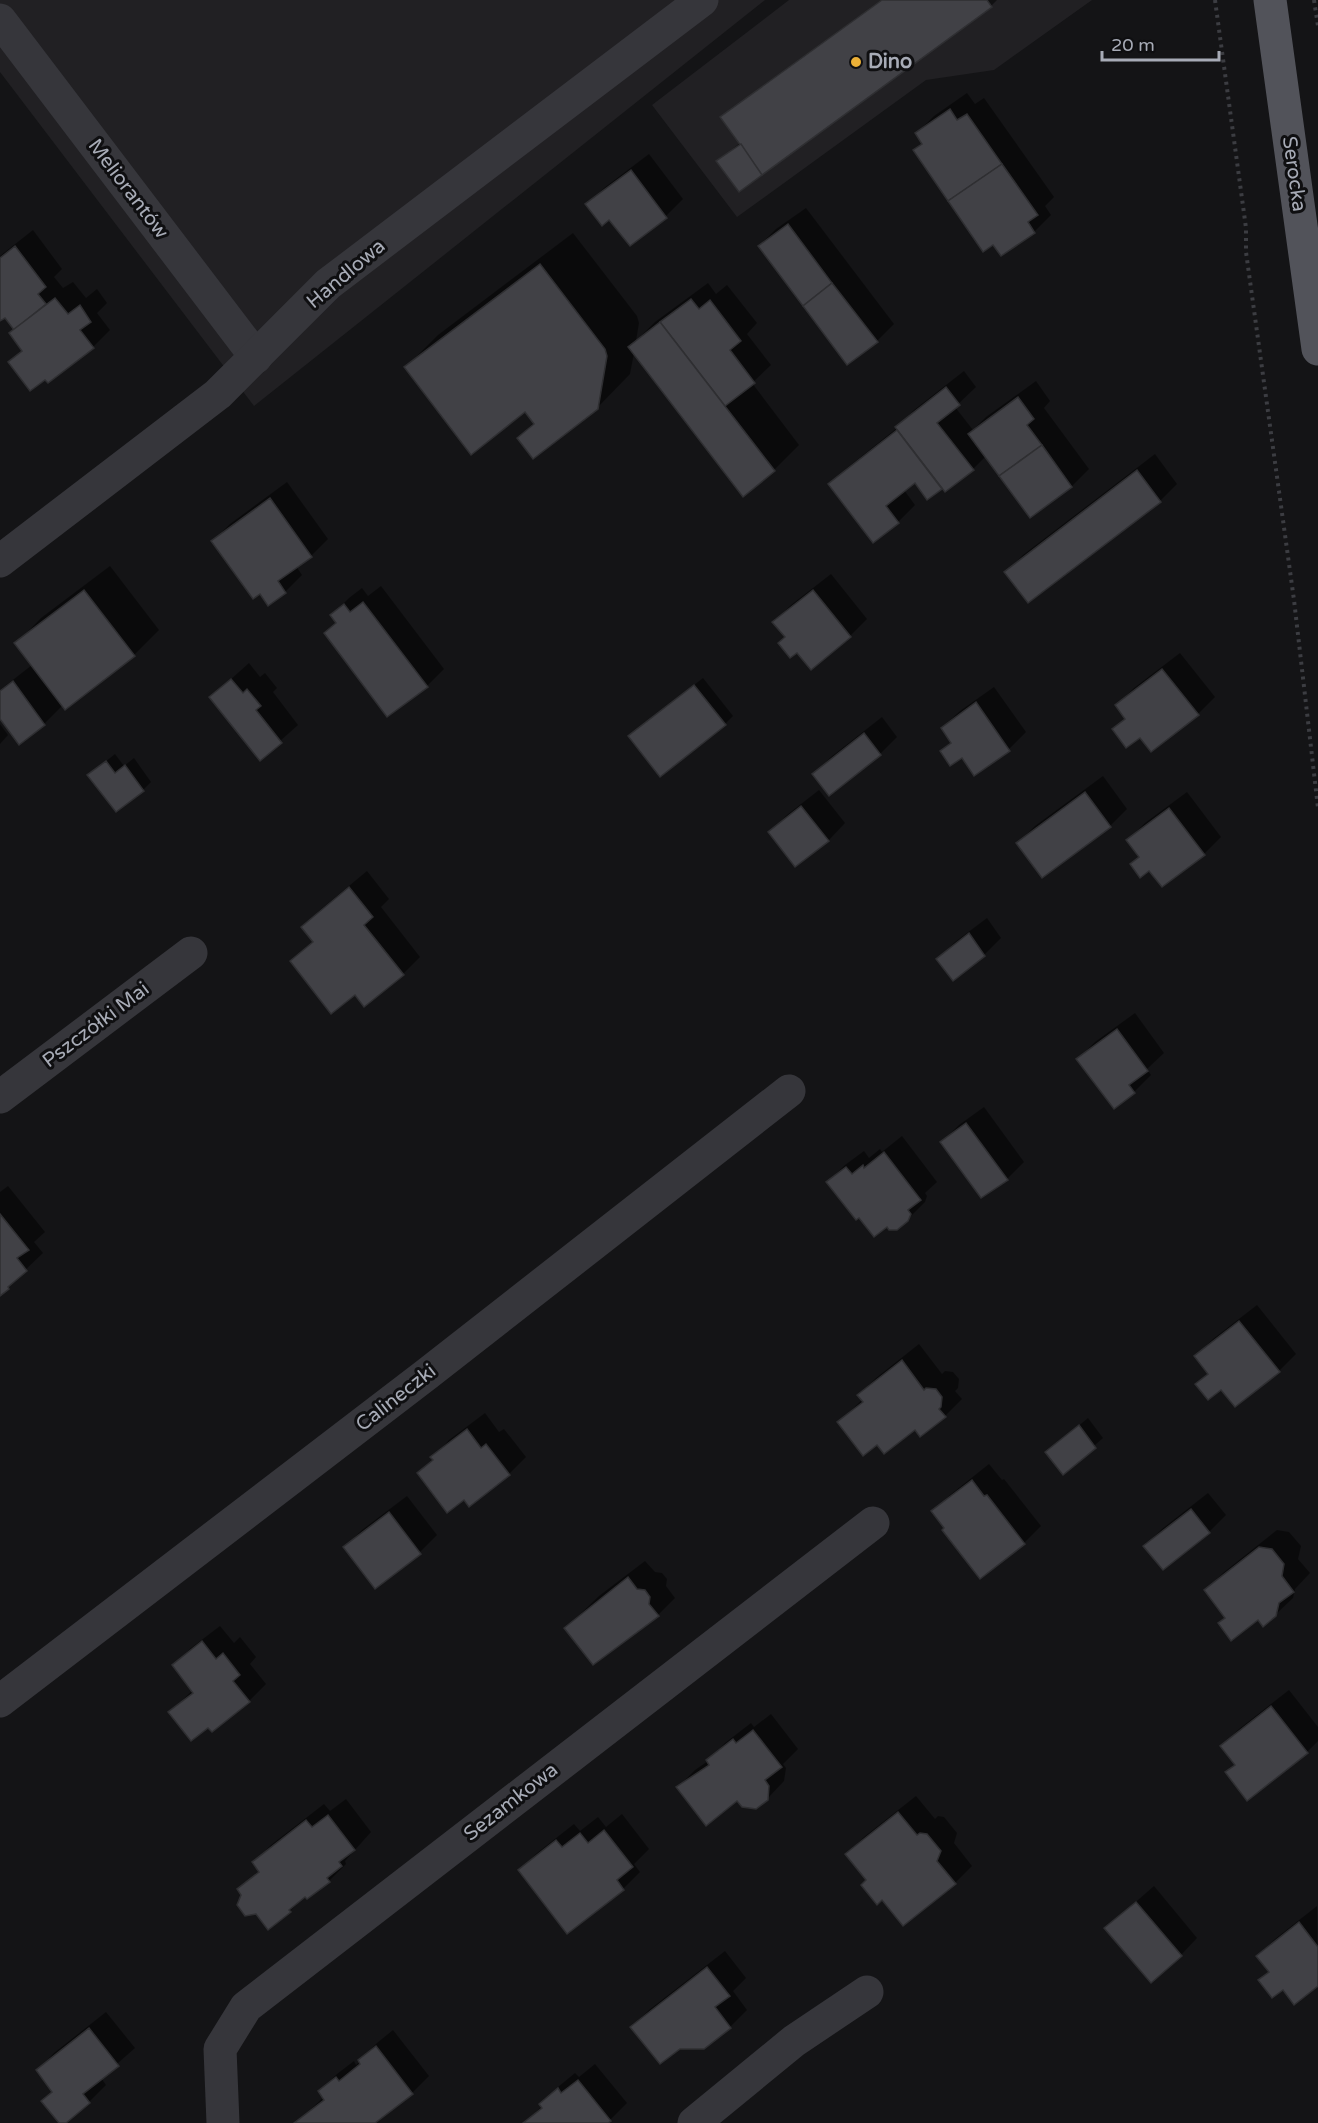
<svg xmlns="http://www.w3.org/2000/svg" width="1318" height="2123" viewBox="0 0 1318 2123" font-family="'Varela Round',sans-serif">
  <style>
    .built { fill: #212023 }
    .shadow { fill: #0007 }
    .building { fill: #414146; stroke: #2f2f32; stroke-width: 1.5 }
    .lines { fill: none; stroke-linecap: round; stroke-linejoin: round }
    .path { stroke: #3c3d42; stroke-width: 4; stroke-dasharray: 3 4.5; stroke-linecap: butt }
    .minor { stroke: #36363b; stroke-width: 33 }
    .primary { stroke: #52535a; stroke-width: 33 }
    .poi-dot { fill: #ecb037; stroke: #0f0f11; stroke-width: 2 }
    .labels { text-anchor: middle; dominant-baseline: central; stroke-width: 6; stroke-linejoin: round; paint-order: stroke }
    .poi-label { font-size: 20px; font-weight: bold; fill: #a7abb6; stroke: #0f0f11; text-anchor: start }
    .street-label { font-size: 20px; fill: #a7abb6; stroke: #0f0f11 }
  </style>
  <rect width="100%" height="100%" fill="#141416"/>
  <g class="built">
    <polygon points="0,0 765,0 254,406 0,72"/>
    <polygon points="789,0 1092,0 994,70 926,80 737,217 652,105"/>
  </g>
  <g class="shadow">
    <polygon points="881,0 997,0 991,6 718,161 741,142 722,117 730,109"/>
    <polygon points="967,93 975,104 984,98 1054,197 1045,206 1051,215 1034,232 915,150 923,142 917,133 934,116"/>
    <polygon points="649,154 683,199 666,216 630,244 609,218 587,205 604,188"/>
    <polygon points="806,208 894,324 877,341 759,246 776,229"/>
    <polygon points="33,230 62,269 54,277 63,288 73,282 86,298 97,289 107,303 97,313 110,330 93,347 10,362 23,349 15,329 5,316 0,318 0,256"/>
    <polygon points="573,233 637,316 639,323 636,341 655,322 708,283 716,294 727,285 757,323 747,334 771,365 752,383 799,445 774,470 634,353 630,374 597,408 519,438 534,422 525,410 406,367 438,335"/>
    <polygon points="964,371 976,387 955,407 973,430 986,417 1036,381 1050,401 1044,408 1089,469 1072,486 1030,516 986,456 973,469 927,498 915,481 904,490 915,505 898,522 873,541 830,485 847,468 897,428 914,410"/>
    <polygon points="1155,454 1177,484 1160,501 1028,601 1006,572 1023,555"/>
    <polygon points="287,482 328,539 311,556 296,566 302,575 285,592 269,604 213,541 230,524"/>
    <polygon points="110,566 159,630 134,655 63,705 44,724 0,717 0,690 32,665 16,644 41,618"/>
    <polygon points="831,574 867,619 850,636 811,668 774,622 791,605"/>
    <polygon points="381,586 444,669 427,686 326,633 337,622 332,615 349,598 362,588 368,596"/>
    <polygon points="1180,653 1215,697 1198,714 1140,736 1114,729 1126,718 1117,705 1134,688"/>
    <polygon points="249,663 260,677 265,673 277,688 273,692 298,725 260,759 211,697"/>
    <polygon points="703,678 733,716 725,724 639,728"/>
    <polygon points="994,687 1026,732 1009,749 974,774 962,756 942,751 952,741 942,728 960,711"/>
    <polygon points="882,717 897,737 880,754 814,774 831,757"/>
    <polygon points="0,724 8,735 0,744"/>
    <polygon points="115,754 124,766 134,758 151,782 143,790 89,775"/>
    <polygon points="1103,776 1127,809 1110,826 1042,876 1018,843 1035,826"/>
    <polygon points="819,790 845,823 829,840 795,865 770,832 787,815"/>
    <polygon points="1187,792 1221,837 1204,854 1140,856 1128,840 1145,823"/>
    <polygon points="367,871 389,899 381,907 420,957 403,974 364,1004 355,993 292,962 314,941 303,927 320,910"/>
    <polygon points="987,918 1001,938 984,955 938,959 955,942"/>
    <polygon points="1135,1013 1164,1053 1147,1069 1151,1075 1134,1092 1114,1107 1078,1059 1095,1042"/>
    <polygon points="984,1107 1024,1162 1007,1179 942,1142 959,1125"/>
    <polygon points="902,1136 937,1182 925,1193 927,1196 925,1202 907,1220 828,1182 845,1165 864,1151 869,1158 880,1149 882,1152"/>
    <polygon points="8,1186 45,1232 34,1242 43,1253 0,1294 0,1192"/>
    <polygon points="1257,1305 1296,1354 1279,1371 1221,1388 1197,1384 1209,1372 1196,1356 1213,1339"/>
    <polygon points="919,1344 942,1374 945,1371 953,1372 959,1379 958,1388 955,1391 962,1399 945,1416 878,1443 839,1422 863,1399 859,1395 876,1378"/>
    <polygon points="485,1413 499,1432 504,1429 526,1457 509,1474 464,1498 419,1474 449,1440"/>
    <polygon points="1088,1418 1103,1438 1063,1473 1047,1452"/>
    <polygon points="989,1464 1002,1480 1004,1479 1041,1526 1024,1543 980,1577 933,1512 950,1495"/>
    <polygon points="1208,1493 1226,1515 1209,1532 1145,1546 1162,1529"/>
    <polygon points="407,1496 437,1535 420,1552 376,1587 345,1547 362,1530"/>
    <polygon points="1277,1530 1289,1532 1301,1546 1298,1559 1310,1573 1295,1589 1293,1598 1275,1615 1258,1618 1206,1590 1223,1573"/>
    <polygon points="645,1561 655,1572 662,1573 667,1579 666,1586 675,1598 658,1615 566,1628 599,1596"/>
    <polygon points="220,1626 234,1643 240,1637 256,1657 250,1664 266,1684 249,1701 208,1726 170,1712 193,1690 174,1665 191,1648"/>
    <polygon points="1289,1690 1318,1727 1318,1741 1307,1752 1227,1772 1235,1764 1222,1746 1239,1729"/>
    <polygon points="771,1714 798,1749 783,1764 786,1768 784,1781 767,1799 737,1799 678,1787 695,1770 708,1761 725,1743 751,1723 754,1727"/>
    <polygon points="916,1796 935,1819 938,1816 944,1817 957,1833 954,1843 972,1866 955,1883 903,1924 847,1854 864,1837"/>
    <polygon points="346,1799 371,1832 345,1861 346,1864 329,1881 307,1897 306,1895 290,1911 268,1928 239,1890 260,1870 254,1862 271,1845 324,1804 330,1811"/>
    <polygon points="622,1814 649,1849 634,1864 640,1872 623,1889 520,1870 537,1853 574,1824 580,1831 598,1817 606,1827"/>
    <polygon points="1154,1886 1197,1938 1181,1955 1106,1928"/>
    <polygon points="1317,1906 1318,1984 1260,1980 1270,1971 1258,1956 1275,1939"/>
    <polygon points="725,1951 746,1978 733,1991 747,2010 730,2027 704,2047 632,2027 649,2010"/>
    <polygon points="106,2012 135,2048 101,2078 106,2085 89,2102 63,2123 60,2123 43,2101 53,2091 38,2070 54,2053"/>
    <polygon points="393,2030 429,2076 412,2093 373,2123 296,2123 324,2097 320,2091 337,2074 354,2061 356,2065 361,2061 360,2060 377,2043"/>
    <polygon points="595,2064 627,2103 610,2120 606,2123 525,2123 542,2106 541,2104 558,2087 575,2073 579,2077"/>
  </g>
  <g class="building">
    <polygon points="882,0 987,0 992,7 762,175 720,117"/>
    <polygon points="950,109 957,120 967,114 1002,164 948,201 913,150 922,144 915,133"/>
    <polygon points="741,144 762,175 739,192 716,161"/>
    <polygon points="1002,164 1038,215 1028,222 1035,233 1001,256 993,245 983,252 948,201"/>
    <polygon points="631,170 667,218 630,246 609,220 602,226 585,204"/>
    <polygon points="788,224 832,283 803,306 758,246"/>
    <polygon points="15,246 46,287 38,294 46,304 14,330 5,318 0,321 0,258"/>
    <polygon points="540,264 605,349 607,356 598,409 533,459 517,438 534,424 525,412 471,455 404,367"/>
    <polygon points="832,283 878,342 847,365 803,306"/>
    <polygon points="55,298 68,314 80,305 91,322 80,330 94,348 48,383 45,380 30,391 8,362 22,351 9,333"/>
    <polygon points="691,299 699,309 710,300 741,341 730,350 755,383 725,406 660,322"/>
    <polygon points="660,322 775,471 743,497 628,347"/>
    <polygon points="946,387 960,405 937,423 974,470 945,492 895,427"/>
    <polygon points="1018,397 1034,419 1027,425 1042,445 999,476 968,434"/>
    <polygon points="897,430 942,489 927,500 915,483 886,506 899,523 873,543 828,484"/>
    <polygon points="1042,445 1072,487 1030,518 999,476"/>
    <polygon points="1137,470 1161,502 1028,603 1004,572"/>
    <polygon points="270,498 312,557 278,581 286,593 268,606 260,594 253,599 211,541"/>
    <polygon points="84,590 135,656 65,710 14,643"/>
    <polygon points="813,590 851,637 811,670 797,653 790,658 778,643 785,637 772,622"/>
    <polygon points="363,602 428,687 387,717 324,633 336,623 330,615 344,604 350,612"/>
    <polygon points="1162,669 1199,715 1151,752 1140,738 1126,748 1112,729 1125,719 1115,705"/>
    <polygon points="231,679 243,693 247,689 261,706 256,710 282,743 260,761 209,697"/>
    <polygon points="13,681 45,725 19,745 0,719 0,691"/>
    <polygon points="694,685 726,725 660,777 628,736"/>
    <polygon points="976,702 1010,751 974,776 962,758 950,766 940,751 951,743 941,728"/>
    <polygon points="864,733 881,755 829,796 812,774"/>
    <polygon points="106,761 115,773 125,765 144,791 116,812 87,775"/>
    <polygon points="1085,792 1111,827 1042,878 1016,843"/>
    <polygon points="801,806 829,841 795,867 768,832"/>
    <polygon points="1169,808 1205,855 1162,887 1149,871 1140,878 1130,864 1139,857 1126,840"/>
    <polygon points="349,887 373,917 364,925 404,975 364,1007 355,995 331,1014 290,961 313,942 301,927"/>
    <polygon points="969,933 985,956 953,981 936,959"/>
    <polygon points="1117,1029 1148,1071 1129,1085 1135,1093 1114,1109 1076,1059"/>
    <polygon points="966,1123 1008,1180 981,1198 940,1142"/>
    <polygon points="884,1152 921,1200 908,1210 911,1214 908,1221 897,1230 889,1230 887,1227 874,1237 859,1218 856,1220 826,1182 846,1167 852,1174 863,1165 864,1168"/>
    <polygon points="0,1214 29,1250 17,1258 27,1271 8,1287 9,1289 0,1296"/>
    <polygon points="1239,1321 1280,1372 1235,1407 1221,1390 1208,1400 1195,1384 1208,1374 1194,1356"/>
    <polygon points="902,1360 924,1390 926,1388 936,1389 942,1397 941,1407 939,1409 946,1417 920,1437 915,1430 884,1454 877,1445 863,1456 837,1422 863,1402 857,1395"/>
    <polygon points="1079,1425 1096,1448 1063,1475 1045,1452"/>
    <polygon points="467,1429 481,1448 486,1444 510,1475 469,1507 464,1500 447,1513 417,1473 433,1460 430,1457"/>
    <polygon points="972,1480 984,1496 987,1495 1025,1544 980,1579 942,1530 944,1528 931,1511"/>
    <polygon points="1191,1509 1210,1533 1163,1570 1143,1546"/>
    <polygon points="389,1512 421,1554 375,1589 343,1547"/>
    <polygon points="1259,1547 1272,1549 1284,1564 1282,1576 1294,1592 1279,1603 1276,1616 1263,1627 1258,1620 1231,1641 1218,1623 1225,1618 1204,1590"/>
    <polygon points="628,1577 637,1589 645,1590 650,1597 649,1604 659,1616 593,1665 564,1628"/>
    <polygon points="202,1641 216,1659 223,1653 240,1675 233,1681 250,1702 212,1732 208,1728 191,1741 168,1712 193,1693 172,1665"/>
    <polygon points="1271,1706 1308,1753 1247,1801 1225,1772 1235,1765 1220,1746"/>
    <polygon points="753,1730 782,1767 765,1780 769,1786 768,1800 756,1809 742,1807 737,1801 706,1826 676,1787 709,1765 706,1760 733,1739 736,1743"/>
    <polygon points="898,1812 917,1835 920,1833 927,1834 941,1851 937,1861 956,1884 903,1926 882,1900 877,1905 861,1885 866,1880 845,1854"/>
    <polygon points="328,1815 355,1850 339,1862 342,1866 327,1878 330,1882 307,1899 305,1897 289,1910 291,1912 268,1930 256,1914 245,1916 237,1905 241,1895 237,1889 259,1872 252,1862 306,1820 312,1827"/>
    <polygon points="604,1830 633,1867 617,1880 624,1890 567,1934 518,1870 556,1840 562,1847 580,1833 588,1843"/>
    <polygon points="1136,1902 1182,1956 1151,1983 1104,1928"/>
    <polygon points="1299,1922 1318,1947 1318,1986 1294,2005 1283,1990 1272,1998 1258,1980 1269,1972 1256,1956"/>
    <polygon points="707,1967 730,1996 715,2007 731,2028 704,2049 680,2049 660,2064 630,2027"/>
    <polygon points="89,2028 119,2066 83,2094 90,2103 66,2123 59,2123 41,2101 52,2092 36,2070"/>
    <polygon points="376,2046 413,2094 375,2123 294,2123 324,2100 318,2091 336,2077 339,2081 360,2064 358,2060"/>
    <polygon points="578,2080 611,2121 608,2123 523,2123 542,2108 539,2104 558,2088 561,2093"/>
  </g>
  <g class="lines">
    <g class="path">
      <polyline points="1215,0 1246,228 1246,252 1294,600 1318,808"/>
      <polyline points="1314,0 1318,26"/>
    </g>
    <g class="minor">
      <polyline points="0,20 256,357"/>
      <polyline points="0,561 218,394 328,284 702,0"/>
      <polyline points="0,1097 191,953"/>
      <polyline points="0,1701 427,1374 789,1091"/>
      <polyline points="223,2123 220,2049 246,2007 873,1523"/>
      <polyline points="694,2123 794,2041 867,1992"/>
    </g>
    <polyline class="primary" points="1270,0 1318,349"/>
  </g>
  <circle class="poi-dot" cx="856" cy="62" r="6"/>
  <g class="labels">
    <g class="poi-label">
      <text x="868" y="62">Dino</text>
    </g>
    <g class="street-label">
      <text transform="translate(1294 174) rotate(82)">Serocka</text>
      <text transform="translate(128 189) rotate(53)">Meliorantów</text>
      <text transform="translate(346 274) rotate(-40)">Handlowa</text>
      <text transform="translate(96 1025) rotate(-37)">Pszczółki Mai</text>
      <text transform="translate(396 1398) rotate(-38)">Calineczki</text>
      <text transform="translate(511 1802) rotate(-38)">Sezamkowa</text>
    </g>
  </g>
  <path d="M1102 51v9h117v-9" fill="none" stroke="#a7abb6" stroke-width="3"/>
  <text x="1111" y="51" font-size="18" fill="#a7abb6" stroke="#0f0f11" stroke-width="4.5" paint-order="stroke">20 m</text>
</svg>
